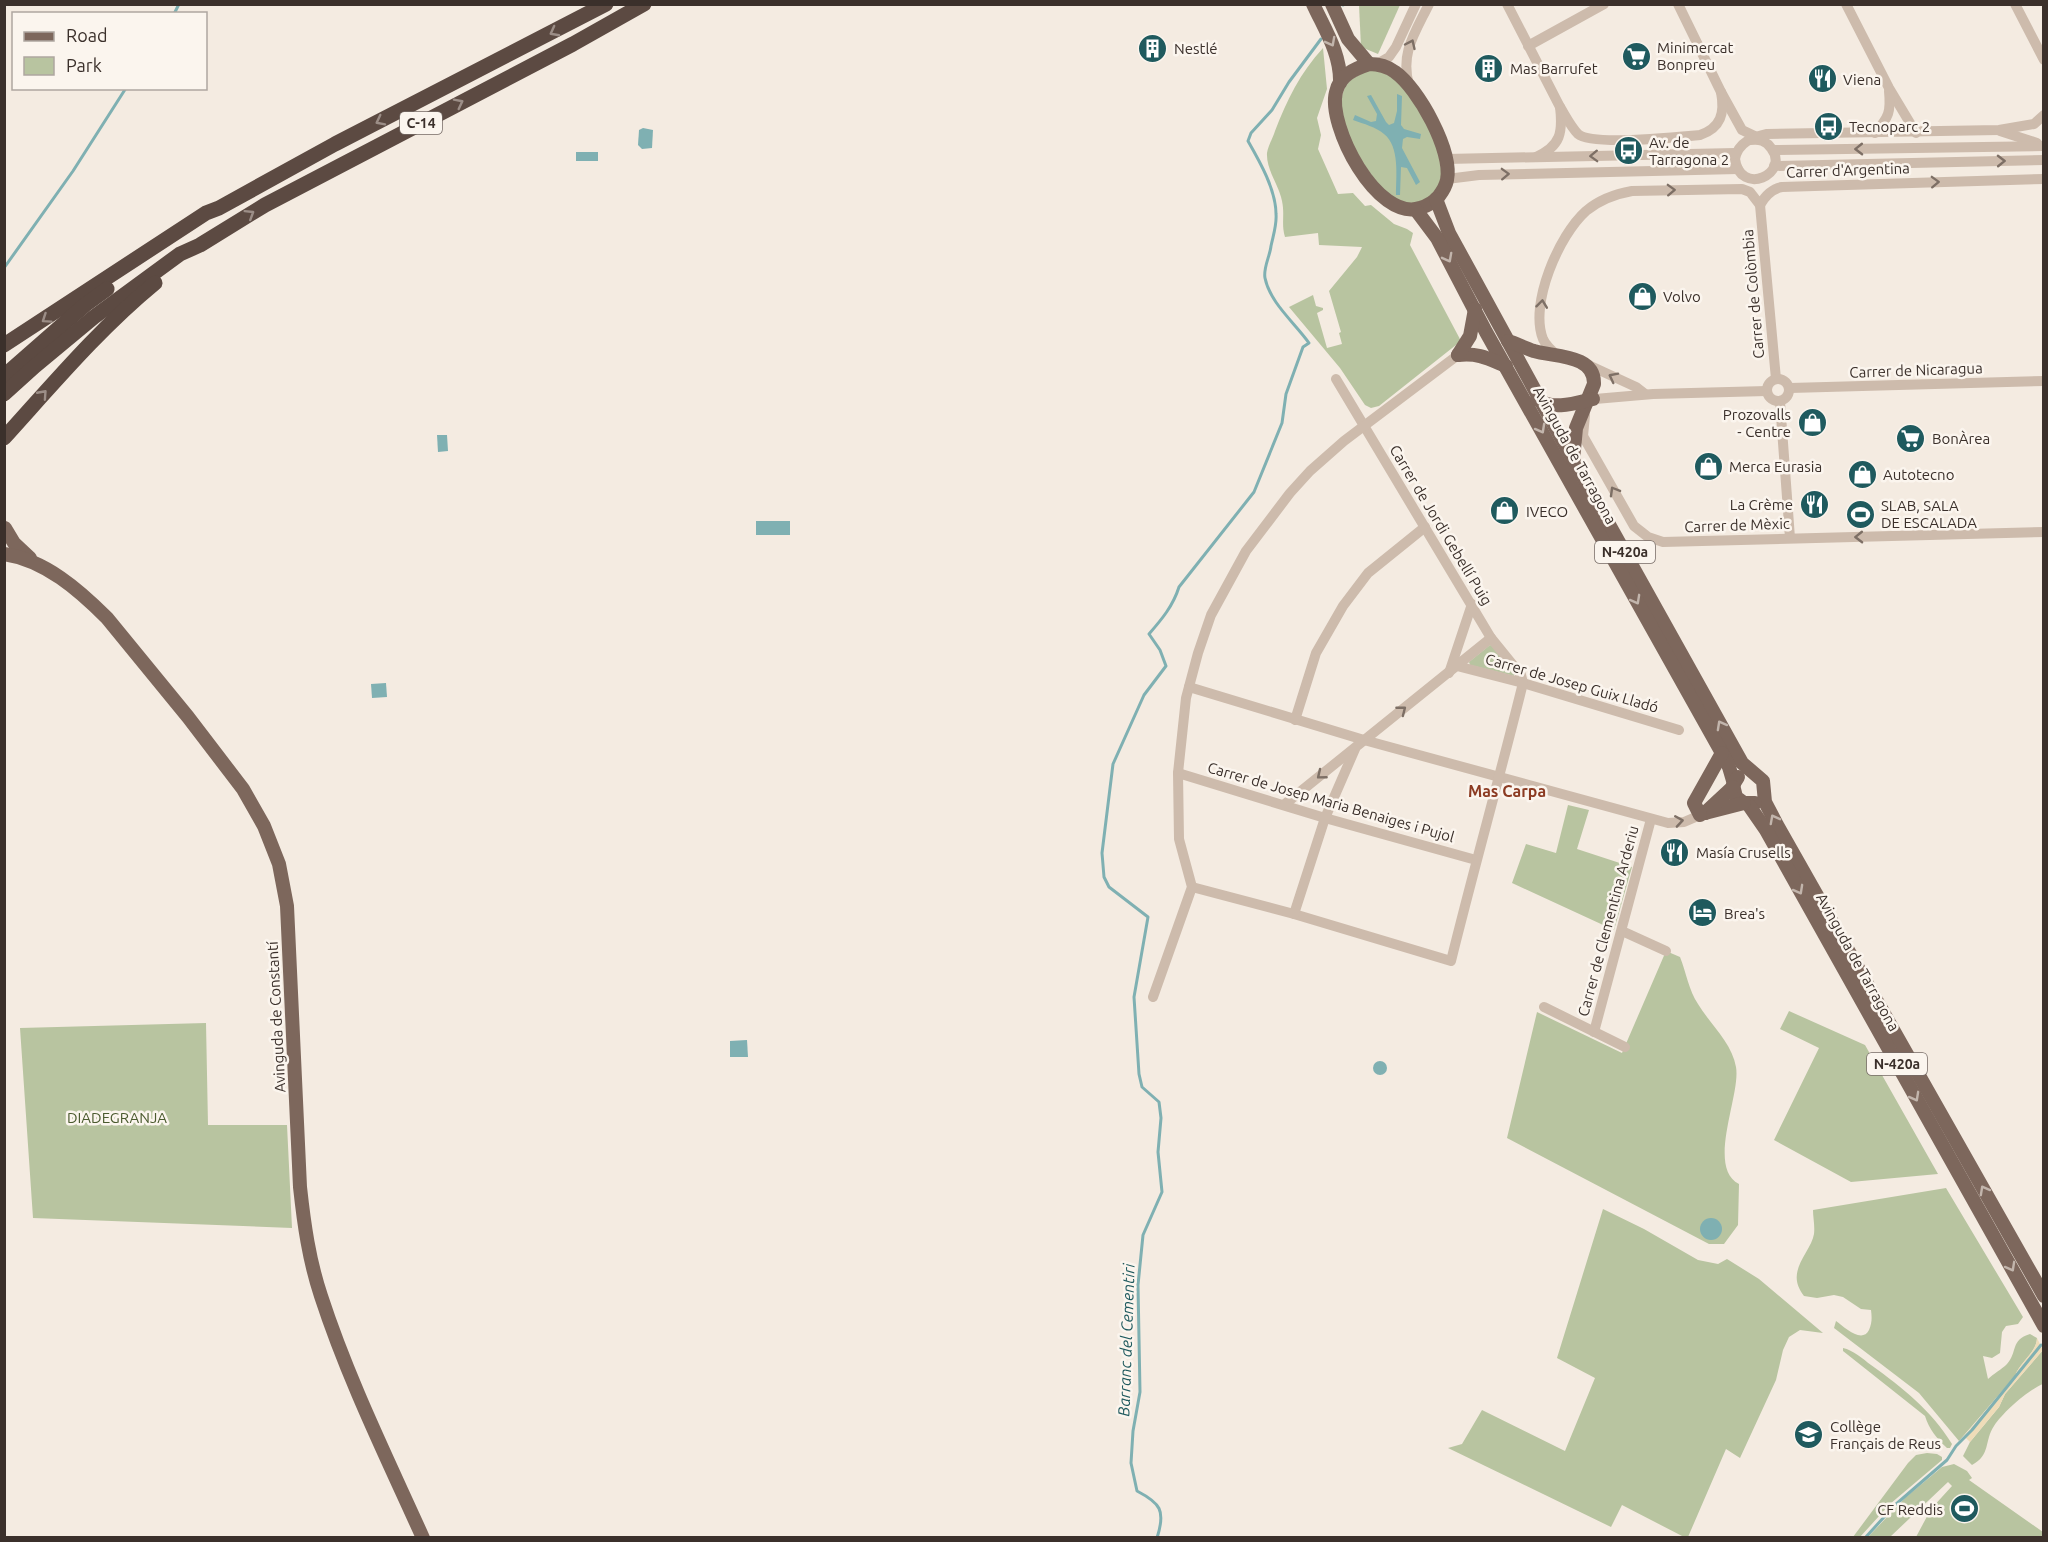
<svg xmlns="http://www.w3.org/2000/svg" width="2048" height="1542" viewBox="0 0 2048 1542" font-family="Ubuntu,sans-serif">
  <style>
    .green { fill: #b8c4a0 }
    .sand { fill: #efdcb8 }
    .water { fill: #7fb0b2 }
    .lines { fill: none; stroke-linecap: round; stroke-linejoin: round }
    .stream { stroke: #7fb0b2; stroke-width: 3 }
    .minor { stroke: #cdbbac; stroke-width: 10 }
    .major { stroke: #7d675c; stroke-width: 14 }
    .highway { stroke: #5c4a42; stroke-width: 15 }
    .oneway { stroke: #9c8e87 }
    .oneway2 { stroke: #c2b5ac }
    .oneway3 { stroke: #7d6f65 }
    .labels { text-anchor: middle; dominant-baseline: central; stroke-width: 5; stroke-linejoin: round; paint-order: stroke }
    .shield { fill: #fbf5ee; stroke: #756b66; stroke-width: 1.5 }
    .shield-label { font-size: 14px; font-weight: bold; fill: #3b302b }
    .poi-label { font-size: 15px; fill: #3b302b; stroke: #fbf5ee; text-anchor: start }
    .street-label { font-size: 15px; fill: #3b302b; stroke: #fbf5ee }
    .park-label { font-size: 15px; fill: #4a5a2e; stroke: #fbf5ee }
    .neighbourhood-label { font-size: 16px; font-weight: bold; fill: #8c3b22; stroke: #fbf5ee }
    .water-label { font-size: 16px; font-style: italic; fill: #1f5a5e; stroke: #fbf5ee }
  </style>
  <rect width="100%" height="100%" fill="#f4ebe1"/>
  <g class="green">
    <polygon points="1359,5 1400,5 1378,54 1361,47"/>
    <path d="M1323,48L1327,89L1317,118L1321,135L1318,149L1338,194L1353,193L1365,206L1371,205L1394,224L1407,229L1413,233L1410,245L1461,341L1379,406L1371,408L1365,405L1340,368L1289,307L1313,295L1316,306L1323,308V310L1317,313L1327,348L1342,344L1339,333L1341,332L1329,291L1357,257L1362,247L1319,245L1318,233L1285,237C1281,224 1285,215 1282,201C1279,185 1266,170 1267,153C1268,146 1273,138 1275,131C1287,100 1300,73 1323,48Z"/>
    <path d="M1374,70C1381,71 1389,75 1395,79C1416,97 1463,176 1430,196C1424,200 1420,204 1413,203C1407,203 1400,203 1395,200C1369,181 1315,98 1357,76C1363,72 1367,71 1374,70Z"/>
    <polygon points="1490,645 1493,646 1515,674 1514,676 1470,665 1469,662"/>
    <polygon points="1568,805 1589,810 1577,849 1632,867 1614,930 1512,883 1526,844 1556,853"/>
    <path d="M1666,951L1680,957C1686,972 1689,991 1698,1004C1710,1024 1732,1043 1736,1067C1741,1095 1706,1167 1739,1184L1738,1225L1724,1244H1709L1507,1138L1537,1012L1622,1053Z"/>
    <polygon points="1789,1011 1865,1045 1938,1174 1851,1182 1774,1140 1819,1048 1780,1029"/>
    <polygon points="206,1023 208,1125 287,1125 292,1228 33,1218 20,1028"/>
    <path d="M1946,1188L2023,1317L2018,1324L2006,1326L2002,1332L2000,1353L1992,1358L1983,1356L1988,1379C1993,1374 2002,1369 2007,1364C2018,1352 2010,1340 2030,1334L2037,1338C2037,1352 2020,1362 2015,1376L1959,1441L1919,1393L1834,1328L1836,1321C1844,1327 1862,1344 1869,1330C1872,1323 1872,1318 1871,1310L1861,1309L1843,1297L1834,1295L1817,1298L1804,1296C1784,1271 1811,1253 1814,1234C1815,1226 1813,1217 1813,1210Z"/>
    <polygon points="1603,1209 1644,1229 1698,1260 1718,1264 1727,1259 1759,1279 1823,1333 1800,1330 1789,1337 1783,1350 1776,1380 1740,1458 1726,1449 1688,1537 1684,1537 1622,1505 1611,1527 1448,1448 1462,1444 1482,1410 1565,1451 1595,1378 1557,1358"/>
    <path d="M1843,1348C1853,1350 1863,1359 1871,1365C1903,1388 1931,1410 1952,1444L1950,1448H1947C1937,1439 1929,1429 1925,1416L1843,1351Z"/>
    <path d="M2043,1350V1384C2028,1390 2003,1412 1994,1426C1984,1441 1991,1455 1972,1465L1963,1456L1970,1442L1999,1407L2005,1394Z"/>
    <polygon points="1927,1453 1937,1454 1942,1457 1942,1460 1890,1504 1860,1537 1853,1537 1908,1463 1916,1455"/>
    <polygon points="1954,1464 1967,1471 1972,1478 1969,1480 2043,1532 2043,1537 1916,1537 1931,1509 1952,1486 1948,1482 1890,1537 1868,1537 1905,1498 1942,1467"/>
  </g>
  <path class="sand" d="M2037,1338L2043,1350L2005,1394L1999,1407L1970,1442L1964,1436L2015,1376C2020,1362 2037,1352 2037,1338Z"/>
  <g class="water">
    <path d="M1397,94L1402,96L1401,125L1404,129L1421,134L1420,139L1407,137L1403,139L1402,148L1420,182L1416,185L1407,168L1401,167L1400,195H1396C1396,176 1400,147 1384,134C1376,127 1364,124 1353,120L1355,115L1371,122L1376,121L1377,114L1367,96L1371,95L1386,122L1389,125L1394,123L1397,111Z"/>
    <polygon points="643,128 653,130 652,148 642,149 638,145 639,130"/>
    <rect x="576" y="152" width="22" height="9"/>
    <polygon points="437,435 447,435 448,451 438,452"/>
    <rect x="756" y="521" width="34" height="14"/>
    <polygon points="386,683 387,697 372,698 371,684"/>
    <polygon points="747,1040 748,1057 730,1057 730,1041"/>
    <circle cx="1380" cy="1068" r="7"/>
    <circle cx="1711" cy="1229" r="11"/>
  </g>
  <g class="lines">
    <g class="stream">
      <polyline points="1343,4 1343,5"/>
      <polyline points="174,14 179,4"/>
      <polyline points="4,268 73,171 126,88"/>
      <path d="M1157,1538C1166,1510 1160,1503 1137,1491L1131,1463L1133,1431L1140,1392L1138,1285L1143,1235L1162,1192L1158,1152L1161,1118L1159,1102L1142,1087L1139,1074L1134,997L1148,917L1109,887L1104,877L1102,853L1113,764L1144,695L1166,666L1160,650L1149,634C1162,619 1173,606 1179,587L1254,492L1282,423L1286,394L1303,347L1309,343C1295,323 1270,303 1265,278C1263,268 1270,256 1271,246C1273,236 1277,225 1276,214C1276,190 1260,162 1248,141L1251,133L1272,110L1289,82L1321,39"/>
      <polyline points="1865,1538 1895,1505 1947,1460 1956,1446 1972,1430 2041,1345"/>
    </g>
    <g class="minor">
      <path d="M1507,4L1560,107C1563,132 1561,146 1536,157"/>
      <polyline points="1678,4 1721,92 1742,130 1761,139"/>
      <polyline points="1846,4 1889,88 1916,133"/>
      <polyline points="2015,4 2044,60"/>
      <polyline points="1528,46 1604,4"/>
      <polyline points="1377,64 1389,57 1396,47 1416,4"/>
      <path d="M1409,85C1400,53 1415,33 1429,4"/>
      <path d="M1560,107C1565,115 1571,127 1578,134C1592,146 1678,137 1700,135C1721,128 1725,113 1721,92"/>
      <polyline points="2000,131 2037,143"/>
      <path d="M1875,133C1889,117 1891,112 1889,91"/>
      <path d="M1750,140C1759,139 1766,140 1771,148C1791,174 1740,197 1735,159C1738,142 1753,137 1767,134L1999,130L2034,124L2044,115"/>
      <polyline points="1773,150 2044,146"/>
      <polyline points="1446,159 1736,153"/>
      <polyline points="1774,166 2044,160"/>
      <polyline points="1447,179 1479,175 1738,169"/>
      <polyline points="1760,205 1776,379"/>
      <path d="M1558,356C1552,351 1546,346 1543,339C1529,304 1559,235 1586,211C1599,200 1615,194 1632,191L1742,189L1750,192L1760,205C1765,196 1771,189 1782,187L2044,179"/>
      <polyline points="1584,363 1636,387 1645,394"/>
      <circle cx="1778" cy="390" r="11"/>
      <polyline points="1790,388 2044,381"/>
      <polyline points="1595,399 1653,394 1767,391"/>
      <polyline points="1780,402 1790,538"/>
      <polyline points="1585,415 1583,436 1634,526 1648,537 1663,542 2044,532"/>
      <polyline points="1457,666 1523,683 1679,730"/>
      <polyline points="1449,673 1472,604"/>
      <polyline points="1189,687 1364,740 1668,823 1684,822 1705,813"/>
      <polyline points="1295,720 1316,653 1343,606 1368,573 1425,527"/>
      <polyline points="1178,773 1325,818 1476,860"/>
      <polyline points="1285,804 1491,638"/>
      <path d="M1192,887L1294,914L1451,961C1474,868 1500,776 1523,683L1521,675L1491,638L1336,379"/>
      <polyline points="1294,914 1325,818 1355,749"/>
      <polyline points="1622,931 1666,951"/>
      <polyline points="1153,997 1192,887 1179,839 1178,773 1186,698 1198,653 1211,615 1246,551 1290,493 1310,471 1344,441 1458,355"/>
      <polyline points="1544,1007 1625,1047"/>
      <polyline points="1594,1032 1651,819"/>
    </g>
    <g class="major">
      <path d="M1313,4C1325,30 1341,54 1340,83"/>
      <polyline points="1332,4 1348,39 1369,64"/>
      <path d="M1369,64C1378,64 1387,66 1395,72C1418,88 1453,151 1447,180C1446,185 1442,192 1439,196C1434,202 1427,206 1420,208C1377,222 1327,125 1336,92C1340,75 1354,69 1369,64Z"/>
      <polyline points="1436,199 1449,233 1573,460 1742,763 1763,781 1765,802 1777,825 2044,1296"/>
      <polyline points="1416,210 1437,238 1486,332 1722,753 1729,767 1734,784"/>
      <path d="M1508,341C1517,344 1525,348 1534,351C1554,357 1595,354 1594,384L1576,428L1573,460"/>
      <path d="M1458,355C1479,353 1487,358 1506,366"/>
      <polyline points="1458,355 1470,336 1475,309"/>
      <path d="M1537,399C1553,411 1576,403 1593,399"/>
      <polyline points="5,528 14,543 30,558"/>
      <path d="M4,554C45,560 79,590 107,618L188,717L243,789L264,826L279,864L287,906L300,1187C304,1224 309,1260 321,1296C348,1379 387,1458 423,1538"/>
      <polyline points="1738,777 1733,785 1736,797 1744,803 1755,803"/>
      <polyline points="1748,804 1766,830 2044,1326"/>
      <polyline points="1705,813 1744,803"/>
      <polyline points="1705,813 1733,787"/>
      <polyline points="1700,815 1694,803 1722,753"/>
    </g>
    <g class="highway">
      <polyline points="4,345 206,213 219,208 335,144 606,4"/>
      <polyline points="4,376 85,305 107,289"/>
      <polyline points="4,394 35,366 94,317 180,254 200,245 265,205 573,44 644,4"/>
      <path d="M4,438C53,384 99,329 155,283"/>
    </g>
  </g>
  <defs><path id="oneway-chevron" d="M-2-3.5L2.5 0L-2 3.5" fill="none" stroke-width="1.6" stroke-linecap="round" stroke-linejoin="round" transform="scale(1.5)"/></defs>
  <g class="oneway">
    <use href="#oneway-chevron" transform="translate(554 32) rotate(152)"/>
    <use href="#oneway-chevron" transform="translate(459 103) rotate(-27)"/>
    <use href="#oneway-chevron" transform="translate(380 121) rotate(153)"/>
    <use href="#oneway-chevron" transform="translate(250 214) rotate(-32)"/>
    <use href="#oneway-chevron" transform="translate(46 319) rotate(146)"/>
    <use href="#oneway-chevron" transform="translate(43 394) rotate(-48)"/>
  </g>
  <g class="oneway2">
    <use href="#oneway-chevron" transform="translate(1331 42) rotate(62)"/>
    <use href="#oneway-chevron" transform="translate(1448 258) rotate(62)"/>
    <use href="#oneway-chevron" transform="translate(1541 429) rotate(61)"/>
    <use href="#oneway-chevron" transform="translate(1636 600) rotate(61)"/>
    <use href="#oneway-chevron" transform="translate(1721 725) rotate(-119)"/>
    <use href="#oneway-chevron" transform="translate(1774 819) rotate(-118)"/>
    <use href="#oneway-chevron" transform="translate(1799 890) rotate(61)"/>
    <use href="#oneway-chevron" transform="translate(1915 1097) rotate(61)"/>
    <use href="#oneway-chevron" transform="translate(1984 1190) rotate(-119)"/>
    <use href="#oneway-chevron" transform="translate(2011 1267) rotate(61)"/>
  </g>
  <g class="oneway3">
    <use href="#oneway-chevron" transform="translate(1411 44) rotate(-65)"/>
    <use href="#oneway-chevron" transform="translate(1859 149) rotate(179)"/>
    <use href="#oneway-chevron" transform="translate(1594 156) rotate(178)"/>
    <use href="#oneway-chevron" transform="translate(2001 161) rotate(-1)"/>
    <use href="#oneway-chevron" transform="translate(1505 174) rotate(-2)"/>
    <use href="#oneway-chevron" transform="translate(1935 182) rotate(-2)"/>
    <use href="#oneway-chevron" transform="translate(1671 190) rotate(-2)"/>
    <use href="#oneway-chevron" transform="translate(1542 304) rotate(-83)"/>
    <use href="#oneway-chevron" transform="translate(1613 377) rotate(-153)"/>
    <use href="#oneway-chevron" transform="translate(1614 491) rotate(-120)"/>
    <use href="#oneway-chevron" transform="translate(1859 537) rotate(179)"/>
    <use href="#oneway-chevron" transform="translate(1402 710) rotate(-38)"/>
    <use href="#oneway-chevron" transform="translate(1321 775) rotate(141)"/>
    <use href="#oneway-chevron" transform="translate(1679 821) rotate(-9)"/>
  </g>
  <defs>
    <symbol id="building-disc" viewBox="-11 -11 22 22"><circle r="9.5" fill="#1f5a5e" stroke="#fbf5ee"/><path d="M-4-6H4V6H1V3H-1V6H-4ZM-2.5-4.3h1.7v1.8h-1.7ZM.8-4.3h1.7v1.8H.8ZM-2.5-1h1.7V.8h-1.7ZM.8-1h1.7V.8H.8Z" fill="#fff"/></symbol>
    <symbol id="supermarket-disc" viewBox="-11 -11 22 22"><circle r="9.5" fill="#1f5a5e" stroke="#fbf5ee"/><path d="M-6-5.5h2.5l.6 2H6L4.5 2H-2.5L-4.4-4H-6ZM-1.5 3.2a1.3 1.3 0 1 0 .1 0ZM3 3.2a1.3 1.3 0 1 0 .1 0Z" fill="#fff"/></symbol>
    <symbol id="restaurant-disc" viewBox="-11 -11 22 22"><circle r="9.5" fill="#1f5a5e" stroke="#fbf5ee"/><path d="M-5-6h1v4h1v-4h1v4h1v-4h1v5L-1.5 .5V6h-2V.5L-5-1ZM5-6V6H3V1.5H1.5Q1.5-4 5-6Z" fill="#fff"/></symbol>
    <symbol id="bus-disc" viewBox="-11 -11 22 22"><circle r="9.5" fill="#1f5a5e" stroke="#fbf5ee"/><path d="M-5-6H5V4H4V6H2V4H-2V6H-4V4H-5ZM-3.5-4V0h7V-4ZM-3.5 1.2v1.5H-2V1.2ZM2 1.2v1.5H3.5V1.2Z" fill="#fff"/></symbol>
    <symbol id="shop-disc" viewBox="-11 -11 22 22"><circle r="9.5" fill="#1f5a5e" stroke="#fbf5ee"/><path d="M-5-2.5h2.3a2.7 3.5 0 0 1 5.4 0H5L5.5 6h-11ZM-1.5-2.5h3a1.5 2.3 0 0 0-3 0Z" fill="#fff"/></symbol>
    <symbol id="stadium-disc" viewBox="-11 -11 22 22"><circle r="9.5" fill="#1f5a5e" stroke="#fbf5ee"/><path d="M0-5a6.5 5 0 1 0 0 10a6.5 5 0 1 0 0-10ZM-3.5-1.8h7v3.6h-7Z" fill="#fff"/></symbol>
    <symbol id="hotel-disc" viewBox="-11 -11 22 22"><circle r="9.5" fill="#1f5a5e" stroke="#fbf5ee"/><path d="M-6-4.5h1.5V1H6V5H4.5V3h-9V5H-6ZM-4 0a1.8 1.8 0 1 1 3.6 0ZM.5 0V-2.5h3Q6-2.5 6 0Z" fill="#fff"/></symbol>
    <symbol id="school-disc" viewBox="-11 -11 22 22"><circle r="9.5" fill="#1f5a5e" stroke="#fbf5ee"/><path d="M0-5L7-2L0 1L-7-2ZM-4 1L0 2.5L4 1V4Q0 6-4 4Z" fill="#fff"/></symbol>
  </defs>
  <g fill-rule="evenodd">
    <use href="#building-disc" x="1136" y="32" width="33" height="33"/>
    <use href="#supermarket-disc" x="1620" y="40" width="33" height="33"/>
    <use href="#building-disc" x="1472" y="52" width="33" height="33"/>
    <use href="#restaurant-disc" x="1806" y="62" width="33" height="33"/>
    <use href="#bus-disc" x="1812" y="110" width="33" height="33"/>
    <use href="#bus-disc" x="1612" y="134" width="33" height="33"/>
    <use href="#shop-disc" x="1626" y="280" width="33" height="33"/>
    <use href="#shop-disc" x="1796" y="406" width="33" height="33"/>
    <use href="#supermarket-disc" x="1894" y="422" width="33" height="33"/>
    <use href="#shop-disc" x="1692" y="450" width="33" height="33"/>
    <use href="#shop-disc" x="1846" y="458" width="33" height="33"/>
    <use href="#restaurant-disc" x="1798" y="488" width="33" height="33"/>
    <use href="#shop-disc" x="1488" y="494" width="33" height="33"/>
    <use href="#stadium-disc" x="1844" y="498" width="33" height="33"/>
    <use href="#restaurant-disc" x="1658" y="836" width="33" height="33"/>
    <use href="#hotel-disc" x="1686" y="896" width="33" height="33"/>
    <use href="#school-disc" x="1792" y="1418" width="33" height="33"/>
    <use href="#stadium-disc" x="1948" y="1492" width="33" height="33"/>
  </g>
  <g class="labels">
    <g class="shield">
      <rect x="400" y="112" width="42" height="22" rx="4.5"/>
      <rect x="1595" y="541" width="60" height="22" rx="4.5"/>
      <rect x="1867" y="1053" width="60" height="22" rx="4.5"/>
    </g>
    <g class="shield-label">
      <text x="421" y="123">C-14</text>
      <text x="1625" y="552">N-420a</text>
      <text x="1897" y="1064">N-420a</text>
    </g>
    <g class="poi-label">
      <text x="1657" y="47">Minimercat<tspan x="1657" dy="17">Bonpreu</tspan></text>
      <text x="1174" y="48">Nestlé</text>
      <text x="1510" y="68">Mas Barrufet</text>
      <text x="1843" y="79">Viena</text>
      <text x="1849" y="126">Tecnoparc 2</text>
      <text x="1649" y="142">Av. de<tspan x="1649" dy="17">Tarragona 2</tspan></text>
      <text x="1663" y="296">Volvo</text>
      <text x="1791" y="414" text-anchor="end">Prozovalls<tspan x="1791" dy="17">- Centre</tspan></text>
      <text x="1932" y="438">BonÀrea</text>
      <text x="1729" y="466">Merca Eurasia</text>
      <text x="1883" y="474">Autotecno</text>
      <text x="1793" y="504" text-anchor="end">La Crème</text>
      <text x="1881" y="505">SLAB, SALA<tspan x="1881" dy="17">DE ESCALADA</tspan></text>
      <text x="1526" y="511">IVECO</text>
      <text x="1696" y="852">Masía Crusells</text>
      <text x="1724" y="913">Brea's</text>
      <text x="1830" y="1426">Collège<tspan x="1830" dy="17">Français de Reus</tspan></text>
      <text x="1943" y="1509" text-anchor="end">CF Reddis</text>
    </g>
    <g class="street-label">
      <text transform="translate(1848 170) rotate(-2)">Carrer d'Argentina</text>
      <text transform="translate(1753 294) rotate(-95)">Carrer de Colòmbia</text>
      <text transform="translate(1916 370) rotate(-2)">Carrer de Nicaragua</text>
      <text transform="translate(1575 455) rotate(61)">Avinguda de Tarragona</text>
      <text transform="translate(1441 525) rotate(59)">Carrer de Jordi Gebellí Puig</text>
      <text transform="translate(1737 525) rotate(-2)">Carrer de Mèxic</text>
      <text transform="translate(1572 683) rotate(16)">Carrer de Josep Guix Lladó</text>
      <text transform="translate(1331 802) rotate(16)">Carrer de Josep Maria Benaiges i Pujol</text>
      <text transform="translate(1608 921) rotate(-75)">Carrer de Clementina Arderiu</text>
      <text transform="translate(1858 962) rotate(61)">Avinguda de Tarragona</text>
      <text transform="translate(276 1017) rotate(-93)">Avinguda de Constantí</text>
    </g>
    <g class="park-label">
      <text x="117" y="1117">DIADEGRANJA</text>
    </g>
    <g class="neighbourhood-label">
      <text x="1507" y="791">Mas Carpa</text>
    </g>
    <g class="water-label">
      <text transform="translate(1126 1340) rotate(-88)">Barranc del Cementiri</text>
    </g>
  </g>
  <rect width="2048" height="1542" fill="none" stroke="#3b302b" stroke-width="12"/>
  <rect x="12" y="12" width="195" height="78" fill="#fbf5ee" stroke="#aea6a0" stroke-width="1.5"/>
  <rect x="24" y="32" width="30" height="9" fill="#7d675c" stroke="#aea6a0" stroke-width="1.5"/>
  <text x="66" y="42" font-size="18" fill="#3b302b">Road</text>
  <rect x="24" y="57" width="30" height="18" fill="#b8c4a0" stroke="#aea6a0" stroke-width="1.5"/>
  <text x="66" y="72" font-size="18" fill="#3b302b">Park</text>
</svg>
